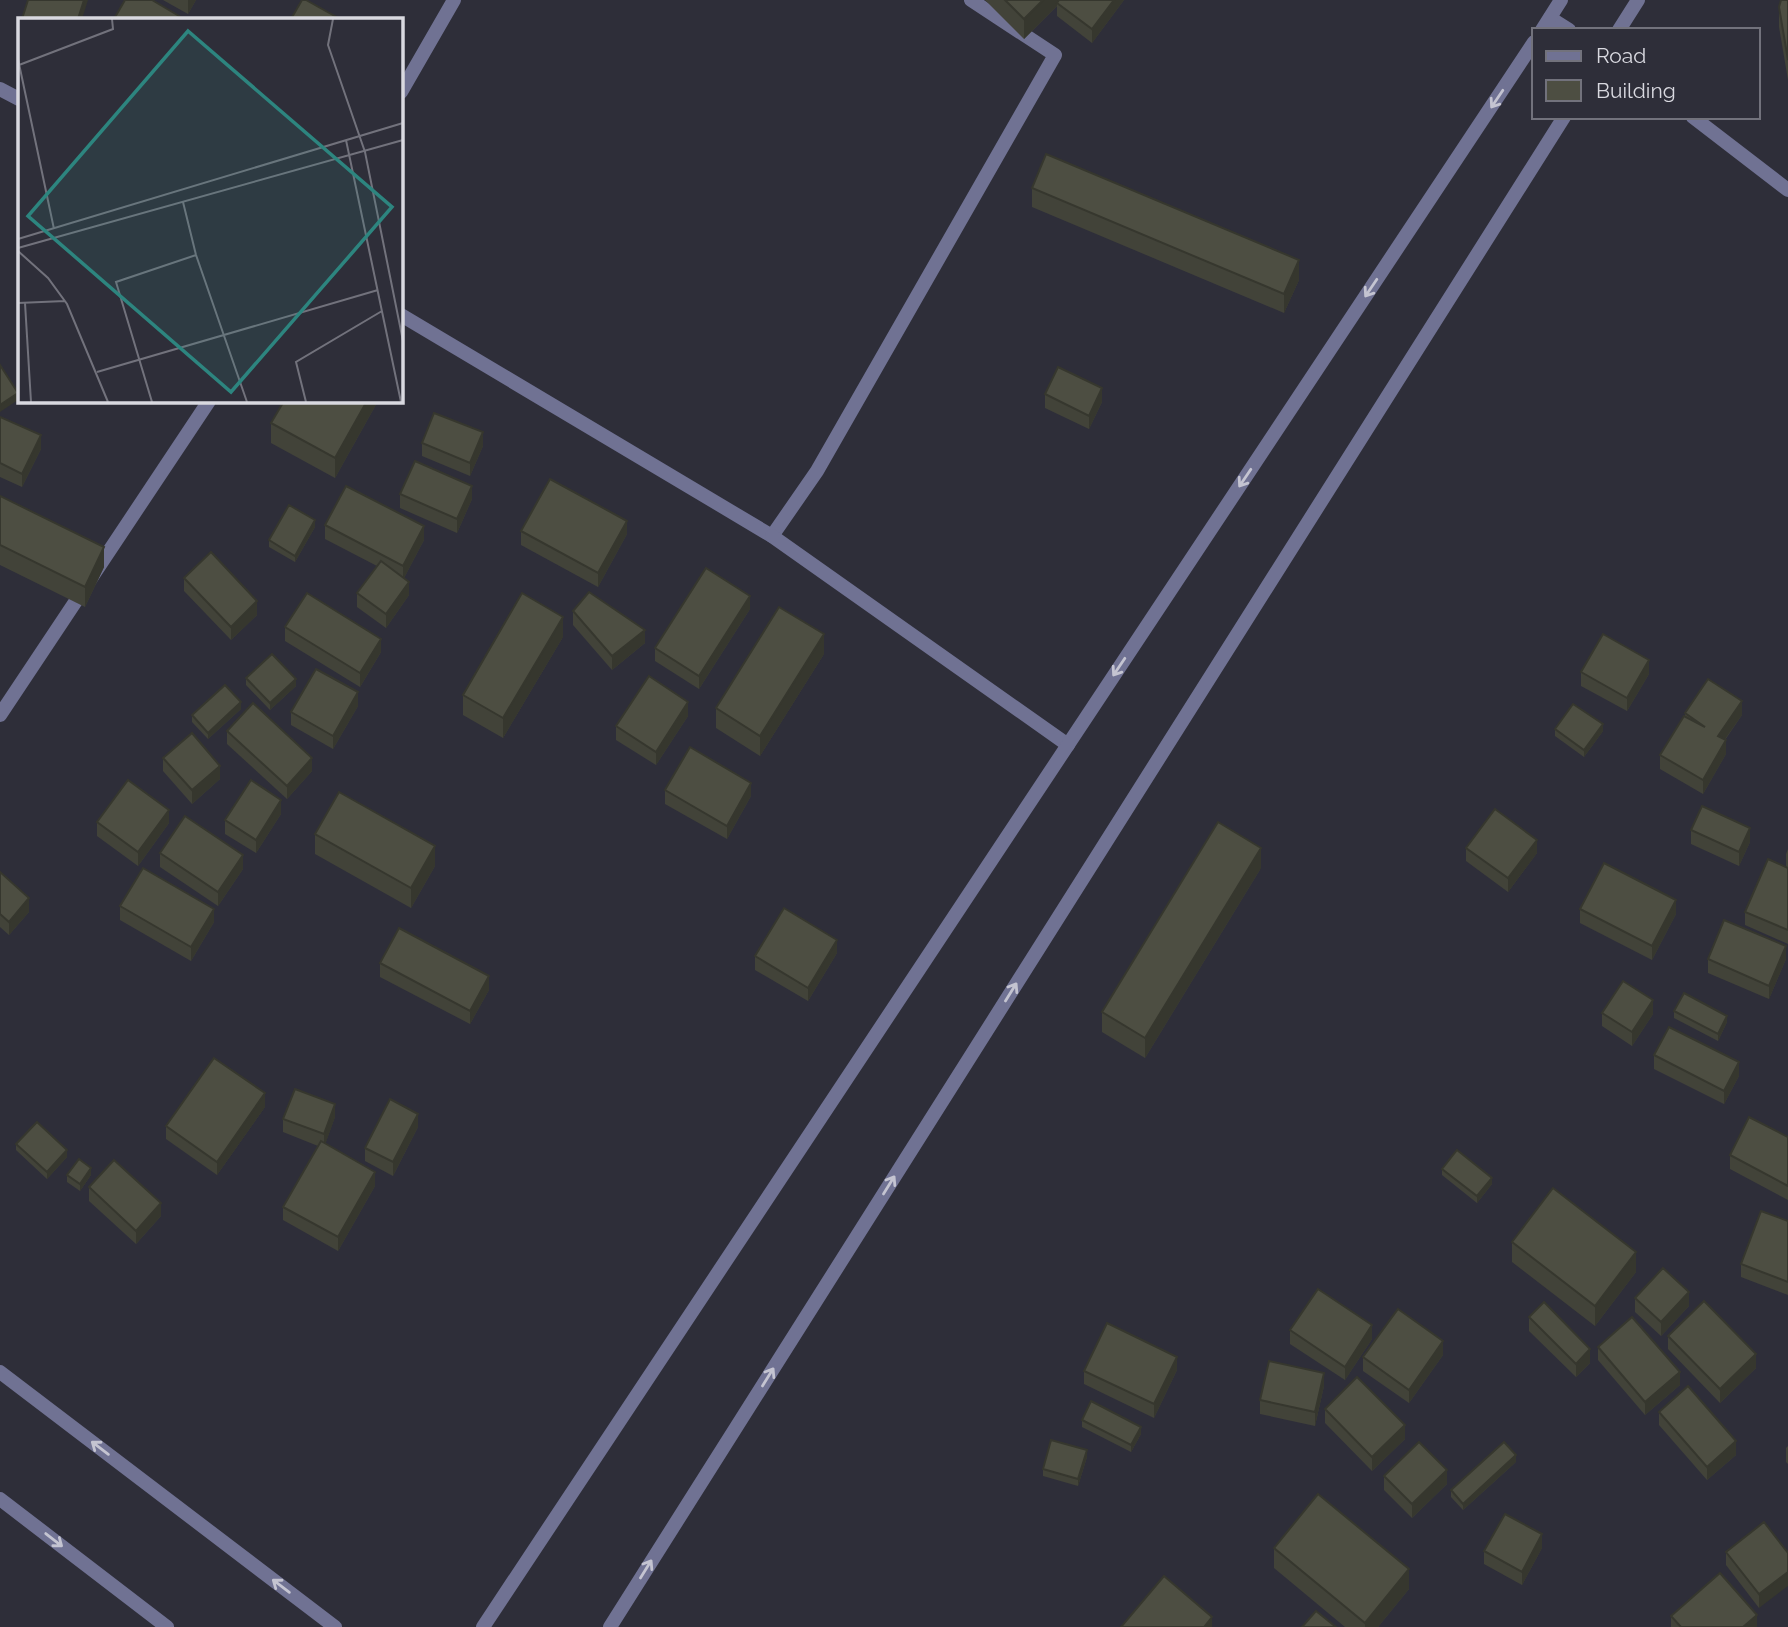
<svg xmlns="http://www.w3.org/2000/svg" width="1788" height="1627" viewBox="0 0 1788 1627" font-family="Raleway,sans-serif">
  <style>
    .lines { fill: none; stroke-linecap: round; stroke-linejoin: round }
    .street { stroke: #707293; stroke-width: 14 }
    .wall { fill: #424339 }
    .shaded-wall { fill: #36372e }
    .building { fill: #4d4e42; stroke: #36372e; stroke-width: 2 }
    .oneway { stroke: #c4c4d1 }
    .inset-road { fill: none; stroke: #72727c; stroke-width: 2 }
    .view { fill: #2d857f; fill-opacity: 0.15; stroke: #2d857f; stroke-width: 3.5 }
    .inset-edge { fill: none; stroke: #d9d9e0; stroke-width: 3.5 }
  </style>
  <rect width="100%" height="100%" fill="#2e2e39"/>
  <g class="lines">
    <g class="street">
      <polyline points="1550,18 1569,30"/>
      <polyline points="1542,30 1561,0"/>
      <polyline points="1619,30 1638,0"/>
      <polyline points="0,89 19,99"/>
      <polyline points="401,92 454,0"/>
      <polyline points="1693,117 1788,190"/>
      <polyline points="401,315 772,536 817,471 1055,55 971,0"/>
      <polyline points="772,536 1068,745"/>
      <polyline points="0,715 209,401"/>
      <polyline points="0,1372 335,1627"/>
      <polyline points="0,1499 167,1627"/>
      <polyline points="483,1627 1534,42"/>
      <polyline points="610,1627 1564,117"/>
    </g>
  </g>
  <g class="wall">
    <polygon points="163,0 196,0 188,14"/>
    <polygon points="985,0 1124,0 1092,43 1057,16 1057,6 1024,39"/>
    <polygon points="1788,0 1788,80 1779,27 1779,7"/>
    <polygon points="1032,188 1299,280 1284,313 1032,207"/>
    <polygon points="1045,394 1102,402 1089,429 1045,408"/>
    <polygon points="284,401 378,401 335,478 271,443 271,423"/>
    <polygon points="0,417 41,449 22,487 0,477"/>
    <polygon points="422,443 483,446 470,476 422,456"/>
    <polygon points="400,494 472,499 457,533 400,508"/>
    <polygon points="0,496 104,567 85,607 0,565"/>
    <polygon points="325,525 424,540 404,578 409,595 386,628 357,607 357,593 377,566 325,539"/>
    <polygon points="315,527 295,562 269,547 269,540"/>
    <polygon points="521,531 627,534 598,587 521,545"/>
    <polygon points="184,578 257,615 231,640 184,591"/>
    <polygon points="750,609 699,689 655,661 655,648"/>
    <polygon points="573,611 645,643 612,670 573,625"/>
    <polygon points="285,627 381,652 360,687 285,641"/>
    <polygon points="563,637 503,738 463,715 463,695"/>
    <polygon points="824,654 760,756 716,728 716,708"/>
    <polygon points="1581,672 1649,674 1627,711 1581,686"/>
    <polygon points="246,678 296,686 270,710 246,685"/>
    <polygon points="358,706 333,749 291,725 291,712"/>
    <polygon points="241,709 208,739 192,722 192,715"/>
    <polygon points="1685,713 1742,715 1725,740 1726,754 1703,794 1660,769 1660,755 1685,716"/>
    <polygon points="688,716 656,765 616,740 616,726"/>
    <polygon points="1555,729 1603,731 1584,757 1555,736"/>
    <polygon points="227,731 312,771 287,799 227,744"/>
    <polygon points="163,758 220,779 192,804 163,771"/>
    <polygon points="665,790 751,796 727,839 665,804"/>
    <polygon points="281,814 256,853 225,834 225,820"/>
    <polygon points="97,822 169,823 138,866 97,836"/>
    <polygon points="1691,830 1750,842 1739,866 1691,844"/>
    <polygon points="315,834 435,866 411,908 315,854"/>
    <polygon points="1466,848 1537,853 1508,892 1466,861"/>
    <polygon points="1788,849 1788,868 1786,867 1786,854"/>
    <polygon points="160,853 243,869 218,906 160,867"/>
    <polygon points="1261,868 1145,1058 1102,1032 1102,1012"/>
    <polygon points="1788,868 1788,944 1745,925 1745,912"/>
    <polygon points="0,872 29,912 9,935 0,927"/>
    <polygon points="120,906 214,922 191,961 120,920"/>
    <polygon points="1580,909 1676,914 1652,960 1580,923"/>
    <polygon points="837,953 808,1001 755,970 755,956"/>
    <polygon points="1708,959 1786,959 1769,999 1708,973"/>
    <polygon points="380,963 489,990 470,1024 380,977"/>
    <polygon points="1674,1011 1727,1022 1718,1041 1674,1018"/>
    <polygon points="1602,1013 1653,1014 1632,1046 1602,1026"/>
    <polygon points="1654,1055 1739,1076 1724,1104 1654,1069"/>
    <polygon points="265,1107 217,1175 166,1139 166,1126"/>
    <polygon points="335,1117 325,1144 375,1186 338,1251 283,1220 283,1207 318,1146 283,1132 283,1119"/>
    <polygon points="418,1127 393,1176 365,1161 365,1148"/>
    <polygon points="1788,1137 1788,1200 1730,1169 1730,1155"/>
    <polygon points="16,1144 67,1157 47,1179 16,1150"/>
    <polygon points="1442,1169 1492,1184 1477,1203 1442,1175"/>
    <polygon points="67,1175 91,1175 80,1191 67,1182"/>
    <polygon points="89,1187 161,1216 136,1244 89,1201"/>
    <polygon points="1788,1221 1788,1295 1741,1277 1741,1264"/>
    <polygon points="1512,1242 1636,1272 1595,1326 1512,1262"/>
    <polygon points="1635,1298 1689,1306 1661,1336 1635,1312"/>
    <polygon points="1529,1317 1590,1363 1576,1377 1529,1331"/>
    <polygon points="1290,1330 1372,1339 1345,1380 1290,1344"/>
    <polygon points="1668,1336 1756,1368 1720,1403 1668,1349"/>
    <polygon points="1598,1347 1680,1385 1645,1415 1598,1360"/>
    <polygon points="1443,1355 1409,1403 1363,1371 1363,1357"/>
    <polygon points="1177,1370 1154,1418 1084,1384 1084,1371"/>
    <polygon points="1324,1386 1315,1426 1260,1414 1260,1400"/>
    <polygon points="1325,1409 1405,1439 1372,1471 1325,1423"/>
    <polygon points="1659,1412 1736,1455 1707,1480 1659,1425"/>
    <polygon points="1082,1420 1141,1434 1131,1452 1082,1427"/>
    <polygon points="1788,1446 1788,1464 1786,1462 1786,1448"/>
    <polygon points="1087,1457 1078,1486 1043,1476 1043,1469"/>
    <polygon points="1516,1462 1463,1510 1451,1497 1451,1490"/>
    <polygon points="1384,1476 1447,1484 1412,1518 1384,1490"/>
    <polygon points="1274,1548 1409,1589 1378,1627 1345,1627 1274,1568"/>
    <polygon points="1542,1548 1522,1585 1484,1564 1484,1551"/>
    <polygon points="1726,1552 1788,1553 1759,1608 1726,1565"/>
    <polygon points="1671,1616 1757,1627 1671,1627"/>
  </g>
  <g class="shaded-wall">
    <polygon points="84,0 88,0 82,19 78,19"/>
    <polygon points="188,0 196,0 188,14"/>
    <polygon points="1043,0 1064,0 1057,3 1057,6 1024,39 1024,19"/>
    <polygon points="1114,0 1124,0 1092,43 1092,29"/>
    <polygon points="1299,260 1299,280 1284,313 1284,294"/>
    <polygon points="1102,388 1102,402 1089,429 1089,416"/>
    <polygon points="18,393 18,400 0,412 0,405"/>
    <polygon points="367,401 378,401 335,478 335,458"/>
    <polygon points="483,432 483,446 470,476 470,463"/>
    <polygon points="41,435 41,449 22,487 22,474"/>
    <polygon points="472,486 472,499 457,533 457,519"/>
    <polygon points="315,520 315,527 295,562 295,556"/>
    <polygon points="627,521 627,534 598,587 598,573"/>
    <polygon points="424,526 424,540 403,580 403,566"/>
    <polygon points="104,547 104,567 85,607 85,587"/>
    <polygon points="409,582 409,595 386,628 386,614"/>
    <polygon points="750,596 750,609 699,689 699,676"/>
    <polygon points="257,601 257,615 231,640 231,627"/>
    <polygon points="563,617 563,637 503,738 503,718"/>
    <polygon points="645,630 645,643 612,670 612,656"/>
    <polygon points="824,634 824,654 760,756 760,736"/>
    <polygon points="381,639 381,652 360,687 360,673"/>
    <polygon points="1649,660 1649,674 1627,711 1627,698"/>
    <polygon points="296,679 296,686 270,710 270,703"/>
    <polygon points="358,692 358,706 333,749 333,736"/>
    <polygon points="1742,701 1742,715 1718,749 1718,736"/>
    <polygon points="241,702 241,709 208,739 208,733"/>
    <polygon points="688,702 688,716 656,765 656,752"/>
    <polygon points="1603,724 1603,731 1584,757 1584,750"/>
    <polygon points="1726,740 1726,754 1703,794 1703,780"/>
    <polygon points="312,758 312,771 287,799 287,786"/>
    <polygon points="220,766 220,779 192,804 192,790"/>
    <polygon points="751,783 751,796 727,839 727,826"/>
    <polygon points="281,800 281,814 256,853 256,840"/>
    <polygon points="169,810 169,823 138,866 138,852"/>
    <polygon points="1750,828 1750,842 1739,866 1739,852"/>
    <polygon points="1537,840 1537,853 1508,892 1508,878"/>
    <polygon points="435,846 435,866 411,908 411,888"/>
    <polygon points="1261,848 1261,868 1145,1058 1145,1038"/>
    <polygon points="243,855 243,869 218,906 218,892"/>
    <polygon points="29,898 29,912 9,935 9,922"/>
    <polygon points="1676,900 1676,914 1652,960 1652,946"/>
    <polygon points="214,909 214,922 191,961 191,947"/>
    <polygon points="837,940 837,953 808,1001 808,988"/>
    <polygon points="1786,946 1786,959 1769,999 1769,986"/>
    <polygon points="489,976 489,990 470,1024 470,1011"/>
    <polygon points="1653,1000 1653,1014 1632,1046 1632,1032"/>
    <polygon points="1727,1016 1727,1022 1718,1041 1718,1034"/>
    <polygon points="1739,1062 1739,1076 1724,1104 1724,1091"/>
    <polygon points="265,1093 265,1107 217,1175 217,1162"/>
    <polygon points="335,1104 335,1117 324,1148 324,1134"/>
    <polygon points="418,1114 418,1127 393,1176 393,1162"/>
    <polygon points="67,1150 67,1157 47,1179 47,1172"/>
    <polygon points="91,1168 91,1175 80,1191 80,1184"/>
    <polygon points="375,1172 375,1186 338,1251 338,1237"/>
    <polygon points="1492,1178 1492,1184 1477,1203 1477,1196"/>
    <polygon points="161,1203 161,1216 136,1244 136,1231"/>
    <polygon points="1636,1252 1636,1272 1595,1326 1595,1306"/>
    <polygon points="1689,1292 1689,1306 1661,1336 1661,1322"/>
    <polygon points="1372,1325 1372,1339 1345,1380 1345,1367"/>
    <polygon points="1443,1341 1443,1355 1409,1403 1409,1390"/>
    <polygon points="1590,1349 1590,1363 1576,1377 1576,1364"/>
    <polygon points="1756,1354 1756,1368 1720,1403 1720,1389"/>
    <polygon points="1177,1357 1177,1370 1154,1418 1154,1404"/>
    <polygon points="1680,1372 1680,1385 1645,1415 1645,1402"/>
    <polygon points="1324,1373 1324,1386 1315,1426 1315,1412"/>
    <polygon points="1405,1425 1405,1439 1372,1471 1372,1457"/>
    <polygon points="1141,1427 1141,1434 1131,1452 1131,1445"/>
    <polygon points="1736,1441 1736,1455 1707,1480 1707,1467"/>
    <polygon points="1087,1450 1087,1457 1078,1486 1078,1479"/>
    <polygon points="1516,1455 1516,1462 1463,1510 1463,1504"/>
    <polygon points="1447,1470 1447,1484 1412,1518 1412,1504"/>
    <polygon points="1542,1534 1542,1548 1522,1585 1522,1572"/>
    <polygon points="1409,1569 1409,1589 1378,1627 1365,1627 1365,1623"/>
    <polygon points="1788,1572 1788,1586 1759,1608 1759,1594"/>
    <polygon points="1757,1615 1757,1627 1743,1627"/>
    <polygon points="1212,1617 1212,1627 1204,1627"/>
  </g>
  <g class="building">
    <polygon points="28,0 84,0 78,19 22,19"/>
    <polygon points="125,0 152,0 184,19 114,19"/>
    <polygon points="302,0 306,0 340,19 291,19"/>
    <polygon points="1005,0 1043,0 1024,19"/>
    <polygon points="1059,0 1114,0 1092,29 1057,3"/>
    <polygon points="1781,0 1788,0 1788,60 1779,7"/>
    <polygon points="1046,154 1299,260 1284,294 1032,188"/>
    <polygon points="0,365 18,393 0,405"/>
    <polygon points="1058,367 1102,388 1089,416 1045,394"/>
    <polygon points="284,401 367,401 335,458 271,423"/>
    <polygon points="434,413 483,432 470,463 422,443"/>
    <polygon points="0,417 41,435 22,474 0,463"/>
    <polygon points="415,461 472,486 457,519 400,494"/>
    <polygon points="550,479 627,521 598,573 521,531"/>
    <polygon points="346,486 424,526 403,566 325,525"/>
    <polygon points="0,496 104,547 85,587 0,545"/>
    <polygon points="289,505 315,520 295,556 269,540"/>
    <polygon points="211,552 257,601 231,627 184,578"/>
    <polygon points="381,561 409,582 386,614 357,593"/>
    <polygon points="706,568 750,596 699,676 655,648"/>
    <polygon points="589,592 645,630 612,656 573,611"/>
    <polygon points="307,593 381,639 360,673 285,627"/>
    <polygon points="522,593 563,617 503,718 463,695"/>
    <polygon points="779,607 824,634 760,736 716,708"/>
    <polygon points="1603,634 1649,660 1627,698 1581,672"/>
    <polygon points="272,654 296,679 270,703 246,678"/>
    <polygon points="316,669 358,692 333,736 291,712"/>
    <polygon points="649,676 688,702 656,752 616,726"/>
    <polygon points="1708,679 1742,701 1718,736 1726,740 1703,780 1660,755 1684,716 1705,727 1685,713"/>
    <polygon points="225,685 241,702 208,733 192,715"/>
    <polygon points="253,703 312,758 287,786 227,731"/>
    <polygon points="1573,704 1603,724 1584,750 1555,729"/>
    <polygon points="192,733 220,766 192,790 163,758"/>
    <polygon points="690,747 751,783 727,826 665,790"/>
    <polygon points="128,780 169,810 138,852 97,822"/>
    <polygon points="251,780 281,800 256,840 225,820"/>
    <polygon points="339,792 435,846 411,888 315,834"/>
    <polygon points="1702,806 1750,828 1739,852 1691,830"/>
    <polygon points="1495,809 1537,840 1508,878 1466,848"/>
    <polygon points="185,816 243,855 218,892 160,853"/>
    <polygon points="1218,822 1261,848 1145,1038 1102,1012"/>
    <polygon points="1768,859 1788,868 1788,930 1745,912"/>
    <polygon points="1604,863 1676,900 1652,946 1580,909"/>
    <polygon points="143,868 214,909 191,947 120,906"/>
    <polygon points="0,872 29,898 9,922 0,914"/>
    <polygon points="784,908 837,940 808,988 755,956"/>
    <polygon points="1724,920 1786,946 1769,986 1708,959"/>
    <polygon points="399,928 489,976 470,1011 380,963"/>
    <polygon points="1623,981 1653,1000 1632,1032 1602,1013"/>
    <polygon points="1684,993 1727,1016 1718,1034 1674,1011"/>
    <polygon points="1669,1027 1739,1062 1724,1091 1654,1055"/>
    <polygon points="214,1058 265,1093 217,1162 166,1126"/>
    <polygon points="295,1089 335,1104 324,1134 283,1119"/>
    <polygon points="390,1099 418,1114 393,1162 365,1148"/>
    <polygon points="1749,1117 1788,1137 1788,1186 1730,1155"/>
    <polygon points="37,1122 67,1150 47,1172 16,1144"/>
    <polygon points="321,1141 375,1172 338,1237 283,1207"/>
    <polygon points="1457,1150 1492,1178 1477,1196 1442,1169"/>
    <polygon points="79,1159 91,1168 80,1184 67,1175"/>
    <polygon points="114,1160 161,1203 136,1231 89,1187"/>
    <polygon points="1553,1188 1636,1252 1595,1306 1512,1242"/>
    <polygon points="1761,1211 1788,1221 1788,1282 1741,1264"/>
    <polygon points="1663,1268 1689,1292 1661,1322 1635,1298"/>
    <polygon points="1318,1289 1372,1325 1345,1367 1290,1330"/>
    <polygon points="1704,1301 1756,1354 1720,1389 1668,1336"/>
    <polygon points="1544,1302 1590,1349 1576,1364 1529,1317"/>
    <polygon points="1398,1309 1443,1341 1409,1390 1363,1357"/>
    <polygon points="1632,1317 1680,1372 1645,1402 1598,1347"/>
    <polygon points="1107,1323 1177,1357 1154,1404 1084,1371"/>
    <polygon points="1269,1361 1324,1373 1315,1412 1260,1400"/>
    <polygon points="1357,1377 1405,1425 1372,1457 1325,1409"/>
    <polygon points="1688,1386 1736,1441 1707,1467 1659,1412"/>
    <polygon points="1091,1401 1141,1427 1131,1445 1082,1420"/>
    <polygon points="1051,1440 1087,1450 1078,1479 1043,1469"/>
    <polygon points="1419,1442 1447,1470 1412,1504 1384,1476"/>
    <polygon points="1504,1442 1516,1455 1463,1504 1451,1490"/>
    <polygon points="1318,1494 1409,1569 1365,1623 1274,1548"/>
    <polygon points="1505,1514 1542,1534 1522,1572 1484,1551"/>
    <polygon points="1764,1522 1788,1553 1788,1572 1759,1594 1726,1552"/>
    <polygon points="1720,1573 1757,1615 1743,1627 1681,1627 1671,1616"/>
    <polygon points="1164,1576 1212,1617 1204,1627 1121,1627"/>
    <polygon points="1316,1611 1336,1627 1302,1627"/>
  </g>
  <defs><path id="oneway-shaft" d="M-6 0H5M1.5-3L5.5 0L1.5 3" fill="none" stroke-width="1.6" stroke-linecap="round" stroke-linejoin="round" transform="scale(1.75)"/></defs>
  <g class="oneway">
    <use href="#oneway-shaft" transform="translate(1497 99) rotate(124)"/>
    <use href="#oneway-shaft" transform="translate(1371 288) rotate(124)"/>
    <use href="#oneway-shaft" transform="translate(1245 478) rotate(124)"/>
    <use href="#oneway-shaft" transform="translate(1119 667) rotate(124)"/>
    <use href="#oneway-shaft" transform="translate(1011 992) rotate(-58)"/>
    <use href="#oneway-shaft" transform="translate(889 1185) rotate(-58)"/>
    <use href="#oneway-shaft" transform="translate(768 1377) rotate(-58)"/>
    <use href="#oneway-shaft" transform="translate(100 1448) rotate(-143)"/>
    <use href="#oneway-shaft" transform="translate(54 1540) rotate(38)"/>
    <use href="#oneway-shaft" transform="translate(646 1569) rotate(-58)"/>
    <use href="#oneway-shaft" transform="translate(281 1586) rotate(-143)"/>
  </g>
  <g transform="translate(18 18)">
    <rect width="385" height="385" fill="#2e2e39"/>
    <path class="inset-road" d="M315,1L310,27L347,134L385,323M0,41L36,211M1,47L95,11L94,1M328,122L383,384M165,184L178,237M0,221L385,105M0,230L385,122M0,233L30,260L49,286L90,384M0,285L47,283M7,285L13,384M79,354L360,272M134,384L98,264L178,237L229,384M288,384L278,344L364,293"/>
    <path class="view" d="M170,13L374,189L213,374L10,198Z"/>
    <rect width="385" height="385" class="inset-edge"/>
  </g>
  <rect x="1532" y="28" width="228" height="91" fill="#2e2e39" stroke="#72727c" stroke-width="2"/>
  <rect x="1546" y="51" width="35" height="10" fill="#707293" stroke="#72727c" stroke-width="2"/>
  <text x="1596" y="63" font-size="21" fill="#d9d9e0">Road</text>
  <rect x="1546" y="80" width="35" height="21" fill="#4d4e42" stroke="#72727c" stroke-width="2"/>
  <text x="1596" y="98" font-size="21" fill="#d9d9e0">Building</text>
</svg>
